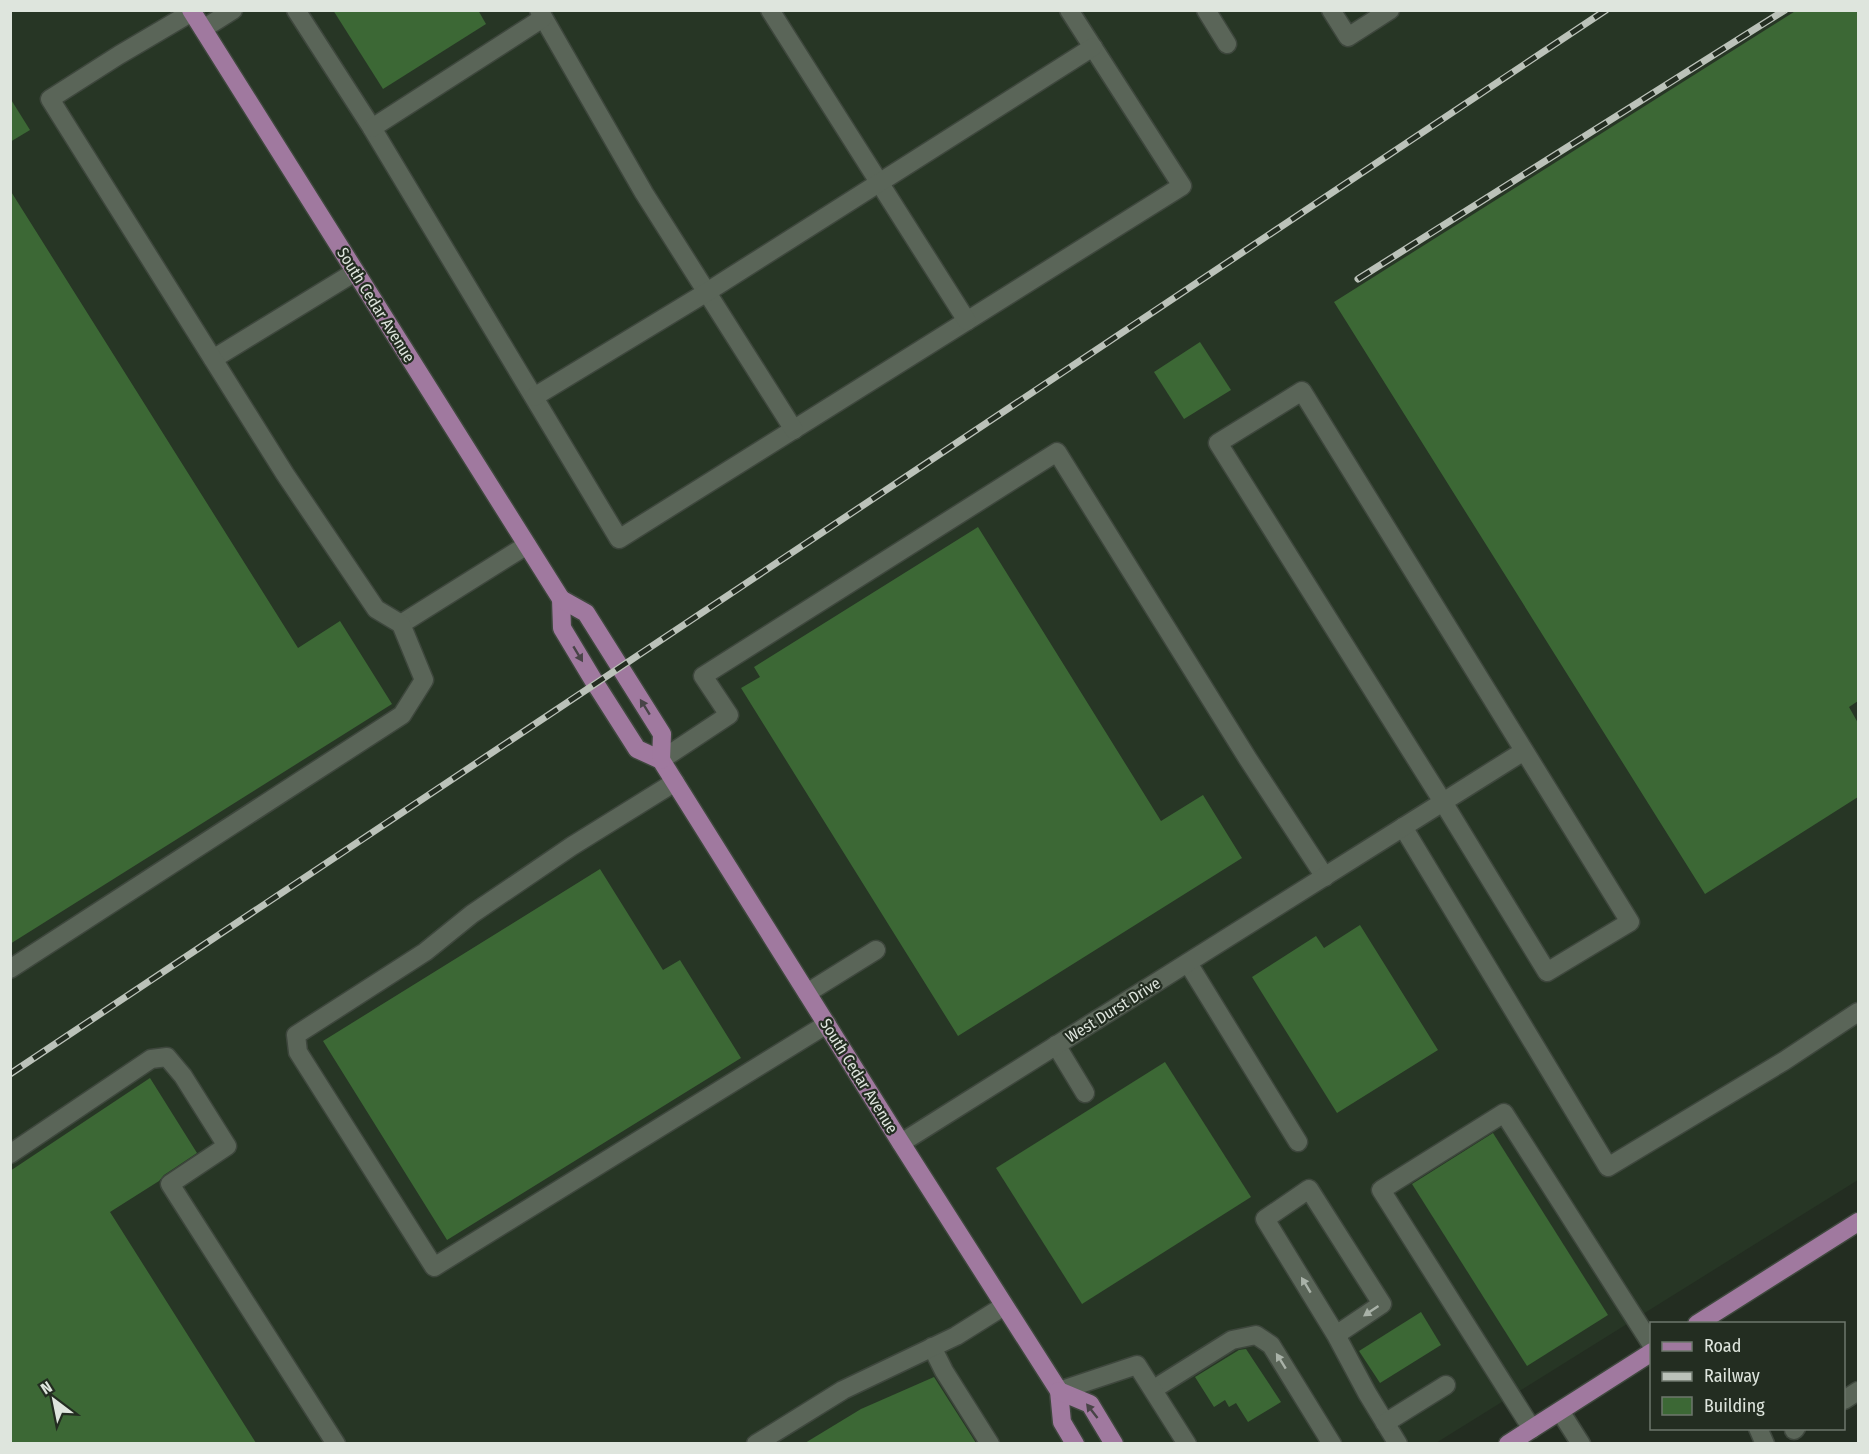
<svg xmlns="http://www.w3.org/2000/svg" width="1869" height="1454" viewBox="0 0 1869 1454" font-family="'Fira Sans Condensed',sans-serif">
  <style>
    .built { fill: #273625 }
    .building { fill: #3c6835 }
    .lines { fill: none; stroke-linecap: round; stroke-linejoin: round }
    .minor-casing { stroke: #3e473d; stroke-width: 21 }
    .major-casing { stroke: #3e473d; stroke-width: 21 }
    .minor { stroke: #5a6558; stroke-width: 18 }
    .major { stroke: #a0799f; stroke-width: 18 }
    .rail-casing { stroke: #bbc2b9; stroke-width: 7 }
    .rail { stroke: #232d21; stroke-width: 4.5; stroke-dasharray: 14; stroke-linecap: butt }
    .oneway { fill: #484447 }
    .oneway2 { fill: #a9b2a8 }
    .labels { text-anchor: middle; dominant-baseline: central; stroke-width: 4.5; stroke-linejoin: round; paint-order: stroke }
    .street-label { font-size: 16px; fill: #dee5dd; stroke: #232d21 }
  </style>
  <rect width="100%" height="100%" fill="#232d21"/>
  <polygon class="built" points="10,11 1858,11 1858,1180 1436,1443 11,1443"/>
  <g class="building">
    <polygon points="333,10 478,10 486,24 383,89"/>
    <polygon points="1797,10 1858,10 1858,701 1849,707 1858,723 1858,797 1705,894 1334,302"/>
    <polygon points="10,98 30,130 10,142"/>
    <polygon points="10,190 298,648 340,621 392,704 10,944"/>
    <polygon points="1200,342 1231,390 1184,419 1154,372"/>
    <polygon points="978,527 1161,821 1203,795 1242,858 958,1036 741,688 760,677 754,667"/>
    <polygon points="600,869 663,970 680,960 741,1058 447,1240 323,1041"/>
    <polygon points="1360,925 1438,1050 1337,1113 1252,977 1316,936 1324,948"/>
    <polygon points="1165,1062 1251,1197 1082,1304 996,1168"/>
    <polygon points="150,1078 197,1153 164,1175 159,1181 110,1212 256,1443 10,1443 10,1171"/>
    <polygon points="1493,1133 1608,1315 1527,1366 1412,1184"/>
    <polygon points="1421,1312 1441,1345 1380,1383 1359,1351"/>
    <polygon points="1246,1349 1281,1402 1248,1422 1236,1403 1229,1407 1225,1400 1214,1407 1195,1377 1239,1350"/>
    <polygon points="934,1377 976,1443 805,1443 861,1409"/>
  </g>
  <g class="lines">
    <defs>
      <g id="minor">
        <polyline points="296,10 372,128 619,539 1182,186 1069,10"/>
        <polyline points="539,10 644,193 794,430"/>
        <polyline points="770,10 967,321"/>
        <polyline points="1206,10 1227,44"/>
        <polyline points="1331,10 1348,37 1390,10"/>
        <polyline points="203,29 233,10"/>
        <polyline points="372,128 543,18"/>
        <polyline points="213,359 355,272"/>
        <polyline points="534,397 707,292 1093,47"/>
        <polyline points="401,624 527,545"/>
        <polyline points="661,760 729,715 703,676 1057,452 1248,759 1325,877"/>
        <polyline points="675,782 572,846 472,914 425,952 296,1035 298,1052 434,1267 827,1024"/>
        <polyline points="1403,827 1608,1167 1784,1061 1858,1012"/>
        <polyline points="1188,963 1298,1142"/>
        <polyline points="10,969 402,715 424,680 401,624 376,609 285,474 50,99 119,55 192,12"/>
        <polyline points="807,993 876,950"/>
        <polyline points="1056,1045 1085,1093"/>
        <polyline points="901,1143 1443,802 1218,443 1302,391 1630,922 1547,972 1443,802 1524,751"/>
        <polyline points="10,1154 151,1059 167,1057 183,1076 227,1146 170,1184 336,1444"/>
        <polyline points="1336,1335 1382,1304 1309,1189 1265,1219 1336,1335 1367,1393 1398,1444"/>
        <polyline points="932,1347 944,1371 990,1444"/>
        <polyline points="1154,1389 1232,1340 1256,1335 1271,1345 1332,1444"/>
        <polyline points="1059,1391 1137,1365 1187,1444"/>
        <polyline points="1844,1400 1858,1391"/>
        <polyline points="1560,1411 1581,1444"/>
        <polyline points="1385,1423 1446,1385"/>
        <polyline points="1758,1428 1765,1444"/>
        <polyline points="1532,1429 1381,1190 1504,1113 1652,1345"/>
        <polyline points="1794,1430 1796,1428"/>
        <polyline points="756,1444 843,1390 956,1336 1004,1306"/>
      </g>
      <g id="major">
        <polyline points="191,10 561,599 562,628 595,683 637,749 661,760 901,1143 1059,1391 1062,1422 1075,1444"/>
        <polyline points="561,599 586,613 662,734 661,760"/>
        <polyline points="1697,1324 1858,1222"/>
        <polyline points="1059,1391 1090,1404 1114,1444"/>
        <polyline points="1508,1444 1652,1352"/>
      </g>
    </defs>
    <use href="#minor" class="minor-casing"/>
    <use href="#major" class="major-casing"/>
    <use href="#minor" class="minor"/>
    <use href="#major" class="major"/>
    <defs>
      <g id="rail">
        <polyline points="1358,279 1785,10"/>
        <polyline points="10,1074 1606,10"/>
      </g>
    </defs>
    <use href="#rail" class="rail-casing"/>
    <use href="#rail" class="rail"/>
  </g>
  <defs><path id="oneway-solid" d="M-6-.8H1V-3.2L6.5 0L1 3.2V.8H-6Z" transform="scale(1.5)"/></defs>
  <g class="oneway">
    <use href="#oneway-solid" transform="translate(578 654) rotate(59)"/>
    <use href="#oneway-solid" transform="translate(645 707) rotate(-122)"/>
    <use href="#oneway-solid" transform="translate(1092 1411) rotate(-128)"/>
  </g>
  <g class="oneway2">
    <use href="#oneway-solid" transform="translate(1306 1285) rotate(-121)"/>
    <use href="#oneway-solid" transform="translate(1371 1311) rotate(146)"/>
    <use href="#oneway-solid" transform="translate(1281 1361) rotate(-122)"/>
  </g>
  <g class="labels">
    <g class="street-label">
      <text transform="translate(376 305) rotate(58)">South Cedar Avenue</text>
      <text transform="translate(1113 1010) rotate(-32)">West Durst Drive</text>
      <text transform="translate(859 1076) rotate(58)">South Cedar Avenue</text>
    </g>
  </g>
  <rect width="1869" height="1454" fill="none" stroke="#dee5dd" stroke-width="24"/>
  <rect x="1650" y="1322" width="195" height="108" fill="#232d21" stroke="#6e776c" stroke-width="1.5"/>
  <rect x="1662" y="1342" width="30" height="9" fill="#a0799f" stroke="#6e776c" stroke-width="1.5"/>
  <text x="1704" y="1352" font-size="18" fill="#dee5dd">Road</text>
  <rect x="1662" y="1372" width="30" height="9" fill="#bbc2b9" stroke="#6e776c" stroke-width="1.5"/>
  <text x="1704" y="1382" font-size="18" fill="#dee5dd">Railway</text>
  <rect x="1662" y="1397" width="30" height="18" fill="#3c6835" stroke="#6e776c" stroke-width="1.5"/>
  <text x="1704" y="1412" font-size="18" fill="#dee5dd">Building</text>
  <g transform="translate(54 1400) rotate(328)" stroke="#232d21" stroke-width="4.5" paint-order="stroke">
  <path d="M0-4.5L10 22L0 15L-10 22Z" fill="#dee5dd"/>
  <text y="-9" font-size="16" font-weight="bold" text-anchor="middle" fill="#dee5dd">N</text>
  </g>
</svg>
